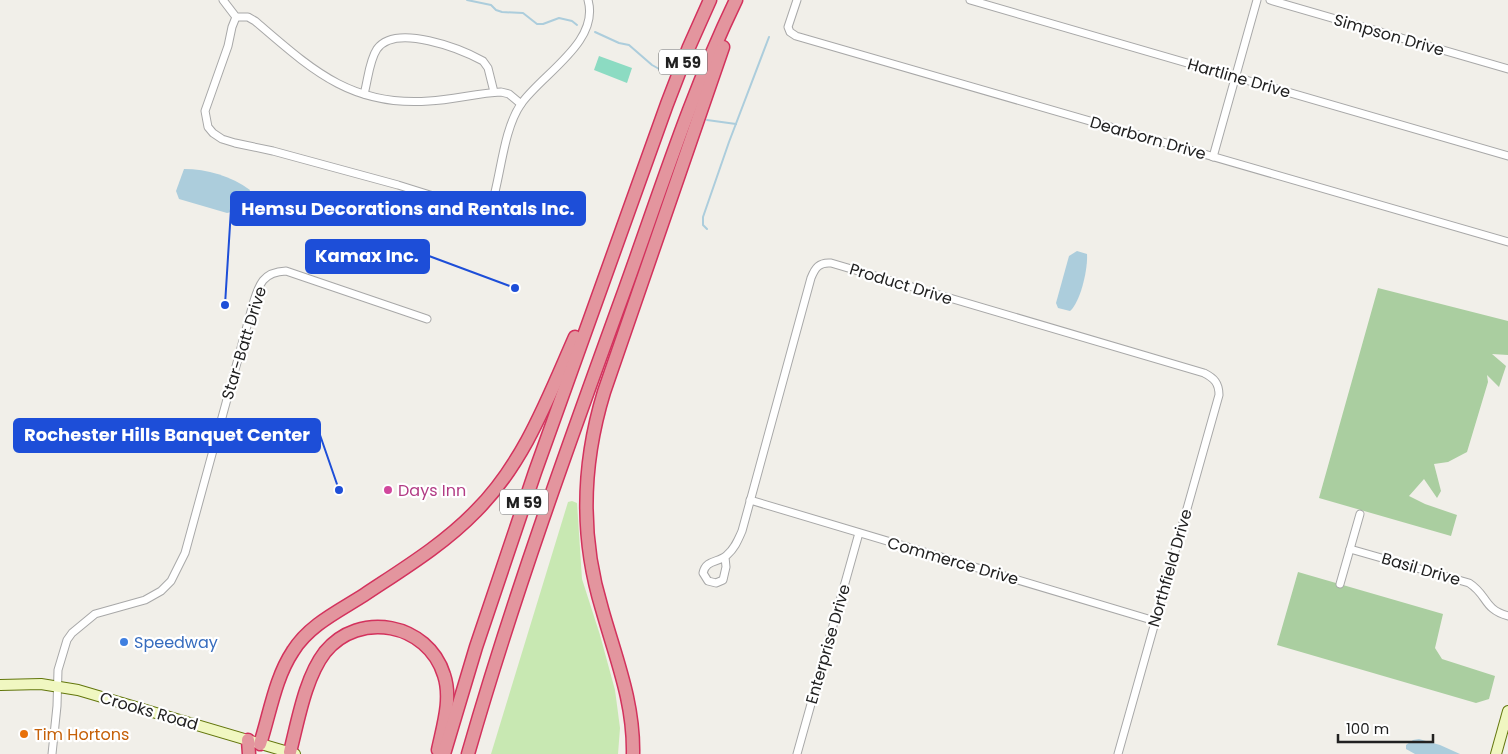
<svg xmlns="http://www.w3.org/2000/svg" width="1508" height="754" viewBox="0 0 1508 754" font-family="Poppins,sans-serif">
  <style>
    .grass { fill: #c8e8b2 }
    .forest { fill: #aacea0 }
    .pitch { fill: #8cdbc2 }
    .water { fill: #accddc }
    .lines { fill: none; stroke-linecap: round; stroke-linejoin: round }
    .stream { stroke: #accddc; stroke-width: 2 }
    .minor-casing { stroke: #a8a8a8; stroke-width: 9 }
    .secondary-casing { stroke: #62760b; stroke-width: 12 }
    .motorway-casing { stroke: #d3325d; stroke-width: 15 }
    .minor { stroke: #fff; stroke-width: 7 }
    .secondary { stroke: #f0f7c1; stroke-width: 10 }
    .motorway { stroke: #e3959e; stroke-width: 12 }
    .hotel-dot { fill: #d1479c; stroke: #fff; stroke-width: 2 }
    .shop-dot { fill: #3f7fe0; stroke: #fff; stroke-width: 2 }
    .food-dot { fill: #e8710a; stroke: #fff; stroke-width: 2 }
    .labels { text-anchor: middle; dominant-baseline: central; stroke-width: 4.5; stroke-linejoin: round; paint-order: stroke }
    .shield { fill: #fff; stroke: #646464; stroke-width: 1 }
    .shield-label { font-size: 15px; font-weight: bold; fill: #212121 }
    .street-label { font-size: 16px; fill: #212121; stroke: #fff }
    .hotel-label { font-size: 16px; fill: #b23c85; stroke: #fff; text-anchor: start }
    .shop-label { font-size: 16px; fill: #366cbe; stroke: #fff; text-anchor: start }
    .food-label { font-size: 16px; fill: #c56008; stroke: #fff; text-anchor: start }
    .leader { fill: none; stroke: #1d4ed8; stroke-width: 2 }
    .callout-dot { fill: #1d4ed8; stroke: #fff; stroke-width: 2 }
    .callout { fill: #1d4ed8; stroke: #1d4ed8; stroke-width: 2 }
    .callout-label { font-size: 18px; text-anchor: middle; font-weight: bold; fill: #fff }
  </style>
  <rect width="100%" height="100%" fill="#f1efe9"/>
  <polygon class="grass" points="572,501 577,503 582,579 600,635 615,690 620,728 618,754 491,754 568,502"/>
  <g class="forest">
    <polygon points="1378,288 1508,321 1508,355 1492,354 1506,366 1499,387 1487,375 1488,382 1467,452 1448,462 1434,464 1441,491 1437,498 1424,479 1409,496 1425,504 1457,515 1451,536 1319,498"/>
    <polygon points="1298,572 1443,614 1435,648 1442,659 1495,676 1489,699 1476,703 1277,645"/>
  </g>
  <polygon class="pitch" points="599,56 632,68 627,83 594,70"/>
  <g class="water">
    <path d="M184,169C207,169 231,176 250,190L244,209L227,213L179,199L176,191Z"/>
    <path d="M1077,251L1087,254C1088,268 1081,301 1070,311L1058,308L1056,303L1069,256Z"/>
    <polygon points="1419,739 1440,745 1460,754 1415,754 1406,749 1406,745 1413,740"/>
  </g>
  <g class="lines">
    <g class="stream">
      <polyline points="467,0 491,5 496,10 502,12 523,13 537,24 543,24 559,18 572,21 577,25"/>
      <polyline points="595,32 619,43 629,45 652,65 661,70"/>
      <polyline points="707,120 736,124"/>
      <polyline points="707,229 703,225 703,217 729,142 769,37"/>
    </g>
    <defs>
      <g id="minor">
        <path d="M223,0L236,17H248L255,21C310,68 350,107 429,101C453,100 477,93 501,92L509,94L521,104"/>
        <polyline points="797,0 788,27 790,32 796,36 1508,242"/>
        <polyline points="970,0 1508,156"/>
        <polyline points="1270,0 1508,69"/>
        <path d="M236,17L232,27L228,46L205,111L208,127L213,133L222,139L235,143L273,151L398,185L430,195L478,213L485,212L491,207C501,176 503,130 521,104C542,74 600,42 588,0"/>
        <path d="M364,94C368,80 369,61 377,49C396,23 461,49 483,61L488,68L494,92"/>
        <polyline points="1213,157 1257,0"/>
        <polyline points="750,500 1155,621"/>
        <path d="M1350,549L1469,583C1488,595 1483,609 1508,616"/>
        <path d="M725,557L726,567L723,580L716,583L708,581L703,573C706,559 719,563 727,555C735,548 738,540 742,531L811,278C815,268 819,262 831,263L1204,373C1214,378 1219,383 1219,395L1118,754"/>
        <polyline points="1340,584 1360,514"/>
        <path d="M52,754L57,706L58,670L67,640L72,633L95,614L145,600L161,591L171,581L185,553L253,304C259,284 263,272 286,271L427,319"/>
        <polyline points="797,754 859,533"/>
      </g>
      <g id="secondary">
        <polyline points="0,685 41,684 78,690 295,754"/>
        <polyline points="1496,754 1508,711"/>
      </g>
      <g id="motorway">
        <polyline points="248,740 249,754"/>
        <path d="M260,744C270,713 275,678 293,651C309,625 339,611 364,595C403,569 443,545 476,511C524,463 548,398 575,337"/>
        <path d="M290,752C298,721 305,678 325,652C359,610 428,623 444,675C452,699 443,726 438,750"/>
        <polyline points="444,754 476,647 535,472 667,104 689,47 710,0"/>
        <path d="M468,754C513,597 569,443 625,289C660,192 691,93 736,0"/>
        <path d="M633,754C634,702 616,659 602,609C580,537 582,464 604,392L723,47"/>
      </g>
    </defs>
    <use href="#minor" class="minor-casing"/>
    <use href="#secondary" class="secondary-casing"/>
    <use href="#motorway" class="motorway-casing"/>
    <use href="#minor" class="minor"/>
    <use href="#secondary" class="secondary"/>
    <use href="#motorway" class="motorway"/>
  </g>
  <circle class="hotel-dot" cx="388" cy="490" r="5"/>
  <circle class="shop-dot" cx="124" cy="642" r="5"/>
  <circle class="food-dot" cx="24" cy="734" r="5"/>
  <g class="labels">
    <g class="shield">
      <rect x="659" y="49.5" width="48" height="25" rx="4"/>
      <rect x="500" y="489.5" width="48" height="25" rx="4"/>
    </g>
    <g class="shield-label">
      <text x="683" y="62">M 59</text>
      <text x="524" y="502">M 59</text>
    </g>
    <g class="street-label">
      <text transform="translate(1389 35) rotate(16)">Simpson Drive</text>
      <text transform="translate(1239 78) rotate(16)">Hartline Drive</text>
      <text transform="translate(1148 138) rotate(16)">Dearborn Drive</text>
      <text transform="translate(901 284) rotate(17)">Product Drive</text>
      <text transform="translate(244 343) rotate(-73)">Star-Batt Drive</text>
      <text transform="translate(953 561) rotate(16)">Commerce Drive</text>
      <text transform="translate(1170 568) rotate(-74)">Northfield Drive</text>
      <text transform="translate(1421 569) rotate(16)">Basil Drive</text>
      <text transform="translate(828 644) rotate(-74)">Enterprise Drive</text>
      <text transform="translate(149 711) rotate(16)">Crooks Road</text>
    </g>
    <g class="hotel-label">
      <text x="398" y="490">Days Inn</text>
    </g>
    <g class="shop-label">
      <text x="134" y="642">Speedway</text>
    </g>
    <g class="food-label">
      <text x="34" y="734">Tim Hortons</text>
    </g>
  </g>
  <path class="leader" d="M225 305L231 209M515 288L429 256M339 490L320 435"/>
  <g class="callout-dot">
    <circle cx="225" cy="305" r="5"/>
    <circle cx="515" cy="288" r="5"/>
    <circle cx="339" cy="490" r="5"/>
  </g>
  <g class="callout">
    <rect x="231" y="192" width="354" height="33" rx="5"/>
    <rect x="306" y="240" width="123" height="33" rx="5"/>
    <rect x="14" y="419" width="306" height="33" rx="5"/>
  </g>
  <g class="callout-label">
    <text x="408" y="215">Hemsu Decorations and Rentals Inc.</text>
    <text x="367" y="262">Kamax Inc.</text>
    <text x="167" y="441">Rochester Hills Banquet Center</text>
  </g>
  <path d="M1338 734v8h95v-8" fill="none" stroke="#212121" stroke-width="2.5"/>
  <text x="1346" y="734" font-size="15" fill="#212121" stroke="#ffffff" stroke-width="4" paint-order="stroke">100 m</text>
</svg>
